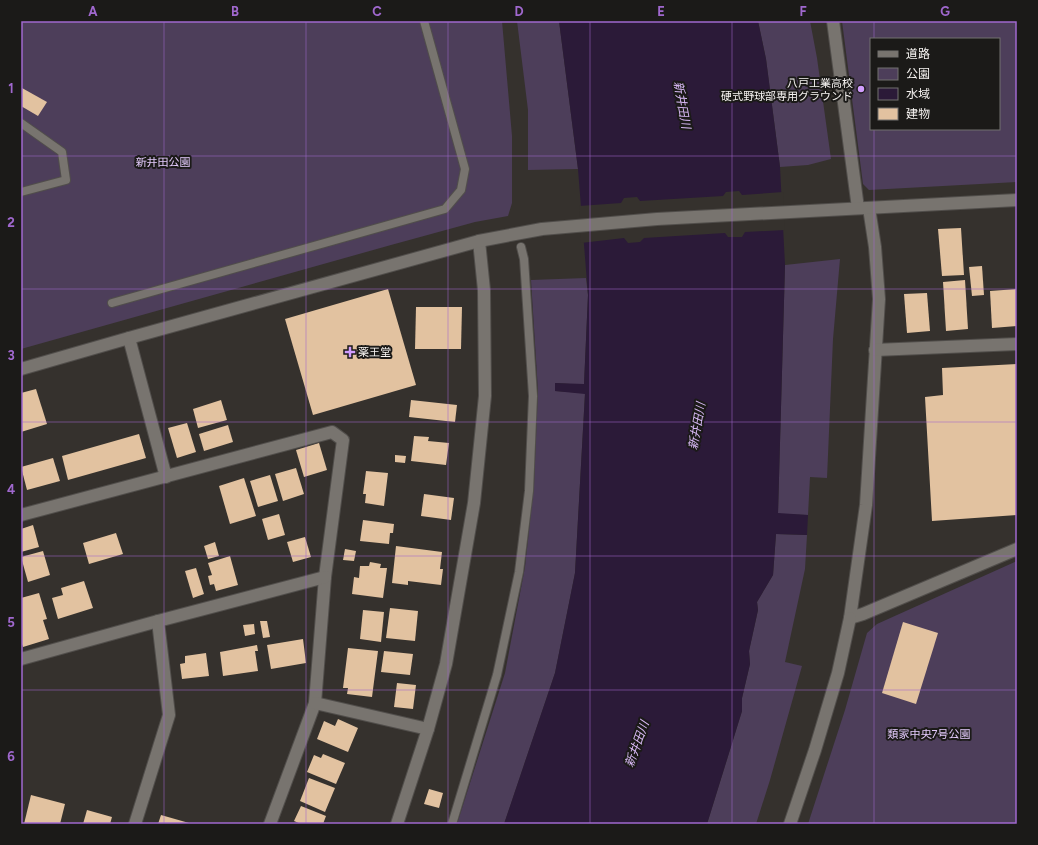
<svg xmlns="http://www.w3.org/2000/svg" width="1038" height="845" viewBox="0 0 1038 845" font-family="Figtree,'Noto Sans JP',sans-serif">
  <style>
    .green { fill: #4d3e5a; fill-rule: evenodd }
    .water { fill: #2b1a38 }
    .pier { fill: #35312d }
    .building { fill: #e2c2a0 }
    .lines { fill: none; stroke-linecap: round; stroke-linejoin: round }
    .lane-casing { stroke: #514e4b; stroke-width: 10 }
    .street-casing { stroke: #514e4b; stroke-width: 14 }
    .secondary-casing { stroke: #514e4b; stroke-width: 14 }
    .lane { stroke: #78746f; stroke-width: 8 }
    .street { stroke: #78746f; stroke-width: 12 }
    .secondary { stroke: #78746f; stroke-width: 12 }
    .grid { fill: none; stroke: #a068ce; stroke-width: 1; stroke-opacity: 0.55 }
    .poi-dot { fill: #d19dfe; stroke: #1b1a18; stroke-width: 1.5 }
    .labels { text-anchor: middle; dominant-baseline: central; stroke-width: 4; stroke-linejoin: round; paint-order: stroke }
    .poi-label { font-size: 11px; fill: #f7f4f2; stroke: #1b1a18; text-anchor: end }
    .park-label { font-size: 11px; fill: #e3cafb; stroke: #1b1a18 }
    .water-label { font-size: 12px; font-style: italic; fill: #d8b9f5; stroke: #1b1a18 }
    .neatline { fill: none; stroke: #a068ce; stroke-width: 1.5 }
    .grid-label { font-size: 13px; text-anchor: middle; font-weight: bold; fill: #a068ce }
  </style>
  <rect width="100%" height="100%" fill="#35312d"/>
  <g class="green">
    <polygon points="21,21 502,21 512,136 512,203 508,216 475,222 391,245 21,349"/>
    <polygon points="517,21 559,21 578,169 528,170 528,110"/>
    <polygon points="758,21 810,21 817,58 831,159 808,165 780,167 766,59"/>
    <path d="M842,21H1017V182L869,190L863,184ZM871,39H999V129H871Z"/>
    <polygon points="840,259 833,339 827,478 810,477 808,515 778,514 785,265"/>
    <polygon points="586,278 588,295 584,385 556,383 555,391 585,393 575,573 555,673 504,824 457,824 505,673 525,567 534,485 538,391 531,280"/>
    <polygon points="776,534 807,535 805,569 785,662 802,666 770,780 756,824 707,824 742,711 742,698 750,664 749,651 758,610 757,602 773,575"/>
    <polygon points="1017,561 1017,824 808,824 845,710 867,633 877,624"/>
  </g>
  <polygon class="water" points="559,21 758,21 766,59 780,167 785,265 778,513 808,515 807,535 776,534 773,575 757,602 758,610 749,651 750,664 742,698 742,711 707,824 504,824 555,673 575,573 585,394 555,391 555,383 584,384 588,295 578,169"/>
  <polygon class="pier" points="739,191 742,195 783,192 785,230 745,232 742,237 728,237 725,233 644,238 640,242 628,243 624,238 581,243 579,206 621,203 624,198 637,197 640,201 723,196 726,192"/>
  <g class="building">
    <polygon points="22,88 47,102 38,116 21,106 21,90"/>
    <polygon points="961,228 964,275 942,276 938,229"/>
    <polygon points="982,266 984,295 972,296 969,267"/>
    <polygon points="965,280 968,329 946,331 943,282"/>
    <polygon points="388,289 416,385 313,415 285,319"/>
    <polygon points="1017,289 1017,326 992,328 990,291"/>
    <polygon points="927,293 930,331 907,333 904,294"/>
    <polygon points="416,307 462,307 461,349 415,349"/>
    <polygon points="1017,364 1017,515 932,521 925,397 943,395 942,368"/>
    <polygon points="36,389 47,424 21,432 21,393"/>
    <polygon points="221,400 227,420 198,428 193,409"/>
    <polygon points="411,400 457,405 455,422 409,417"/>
    <polygon points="187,423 196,452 177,458 168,428"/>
    <polygon points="228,425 233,442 204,451 199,434"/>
    <polygon points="139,434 146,458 68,480 62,456"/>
    <polygon points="414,436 429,437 428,441 449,443 446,465 411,461"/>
    <polygon points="319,443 327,470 304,477 296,450"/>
    <polygon points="395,455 406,456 405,463 395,462"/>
    <polygon points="53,458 60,481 27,490 21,467"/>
    <polygon points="296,468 304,494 283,501 275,474"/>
    <polygon points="366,471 388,473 384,506 365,503 366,494 363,494"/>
    <polygon points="270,475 278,501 258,507 250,481"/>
    <polygon points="244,478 256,516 230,524 219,486"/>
    <polygon points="424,494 454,498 451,520 421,516"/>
    <polygon points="279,514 285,535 268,540 262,519"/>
    <polygon points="363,520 394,524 393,533 390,533 389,544 360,541"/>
    <polygon points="33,525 39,547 21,552 21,529"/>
    <polygon points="116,533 123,554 89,564 83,543"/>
    <polygon points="305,537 311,557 293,562 287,542"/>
    <polygon points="215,542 219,556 208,559 204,546"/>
    <polygon points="396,546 442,552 440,569 443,569 441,585 408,581 408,585 392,583"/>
    <polygon points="345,549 356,551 354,561 343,560"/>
    <polygon points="43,551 50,575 28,582 21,557"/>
    <polygon points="230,556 238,585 216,591 214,584 210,585 208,576 212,575 208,563"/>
    <polygon points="370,562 381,564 380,568 387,568 383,598 352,594 354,577 359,578 360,566 369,566"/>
    <polygon points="196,568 204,594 193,598 185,571"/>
    <polygon points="84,581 93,608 58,619 52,598 63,595 61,588"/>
    <polygon points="39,593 47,619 43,620 49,639 23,647 21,641 21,598"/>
    <polygon points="390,608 418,611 415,641 386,638"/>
    <polygon points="363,610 384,612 381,642 360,639"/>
    <polygon points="260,621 267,621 270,637 263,638"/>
    <polygon points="903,622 938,633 916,704 882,693"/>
    <polygon points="254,624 255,634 245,636 243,625"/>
    <polygon points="303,639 306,663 271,669 267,645"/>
    <polygon points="257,645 258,651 255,651 258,671 223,676 220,652"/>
    <polygon points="348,648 378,651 372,697 347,694 348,688 343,688"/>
    <polygon points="384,651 413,654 410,675 381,672"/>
    <polygon points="206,653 209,676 182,679 180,664 185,663 185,656"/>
    <polygon points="397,683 416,685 413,709 394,707"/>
    <polygon points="338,719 358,728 348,752 317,739 324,721 335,726"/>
    <polygon points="323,754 345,763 336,784 307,772 314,755 321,758"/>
    <polygon points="309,778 335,788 325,812 300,801"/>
    <polygon points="429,789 443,793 439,808 424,804"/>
    <polygon points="31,795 65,804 60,824 24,824"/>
    <polygon points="301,806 326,816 323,824 301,824 294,821"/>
    <polygon points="87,810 112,817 110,824 83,824"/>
    <polygon points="161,815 189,823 188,824 158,824"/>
  </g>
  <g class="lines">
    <defs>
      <g id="lane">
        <polyline points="21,123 62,152 66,180 21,192"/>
        <polyline points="112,303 445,209 461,190 465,169 424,21"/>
        <polyline points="452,824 497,675 519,572 529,491 533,396 524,259 521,247"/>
      </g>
      <g id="street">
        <polyline points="833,21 858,208"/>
        <polyline points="869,208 875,247 879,299 866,505 850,618 863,614 1017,549"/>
        <polyline points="129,338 166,477"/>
        <polyline points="875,350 1017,344"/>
        <polyline points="21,515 332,432 343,440 325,577 315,703 270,824"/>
        <polyline points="21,659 158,621 325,577"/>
        <polyline points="315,703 428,729"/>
        <polyline points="135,824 169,715 158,621"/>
        <polyline points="397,824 428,729 446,664 474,503 485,396 484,290 479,241"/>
      </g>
      <g id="secondary">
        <polyline points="21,369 129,338 479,241 542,229 657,219 1017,200"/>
        <polyline points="790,824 815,750 838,673 850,618"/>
      </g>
    </defs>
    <use href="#lane" class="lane-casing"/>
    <use href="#street" class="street-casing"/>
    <use href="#secondary" class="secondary-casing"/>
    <use href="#lane" class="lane"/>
    <use href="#street" class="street"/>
    <use href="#secondary" class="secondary"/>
  </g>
  <path class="grid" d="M164,21V824M306,21V824M448,21V824M590,21V824M732,21V824M874,21V39M874,129V824M21,156H1017M21,289H1017M21,422H1017M21,556H1017M21,690H1017"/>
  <g class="poi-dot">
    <circle cx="861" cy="89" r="4"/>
    <path d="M348 346h4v4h4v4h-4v4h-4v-4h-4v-4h4z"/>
  </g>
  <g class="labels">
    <g class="poi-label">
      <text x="853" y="83">八戸工業高校<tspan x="853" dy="13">硬式野球部専用グラウンド</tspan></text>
      <text x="358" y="352" text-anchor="start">薬王堂</text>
    </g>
    <g class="park-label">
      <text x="163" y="162">新井田公園</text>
      <text x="929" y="734">類家中央7号公園</text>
    </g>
    <g class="water-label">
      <text transform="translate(682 105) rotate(80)">新井田川</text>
      <text transform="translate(697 426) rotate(-80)">新井田川</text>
      <text transform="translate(637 744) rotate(-70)">新井田川</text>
    </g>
  </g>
  <rect width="1038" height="845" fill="none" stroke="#1b1a18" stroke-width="44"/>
  <rect x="870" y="38" width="130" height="92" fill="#1b1a18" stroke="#73716f"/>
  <rect x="878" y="51" width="20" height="6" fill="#78746f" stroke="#73716f"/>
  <text x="906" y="58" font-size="12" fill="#f7f4f2">道路</text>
  <rect x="878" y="68" width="20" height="12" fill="#4d3e5a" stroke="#73716f"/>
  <text x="906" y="78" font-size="12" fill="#f7f4f2">公園</text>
  <rect x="878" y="88" width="20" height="12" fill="#2b1a38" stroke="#73716f"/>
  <text x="906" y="98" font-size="12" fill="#f7f4f2">水域</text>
  <rect x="878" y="108" width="20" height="12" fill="#e2c2a0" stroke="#73716f"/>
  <text x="906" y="118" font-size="12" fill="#f7f4f2">建物</text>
  <rect x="22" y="22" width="994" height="801" class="neatline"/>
  <g class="grid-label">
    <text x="93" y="16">A</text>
    <text x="235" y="16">B</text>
    <text x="377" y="16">C</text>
    <text x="519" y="16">D</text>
    <text x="661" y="16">E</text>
    <text x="803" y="16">F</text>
    <text x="945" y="16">G</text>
    <text x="11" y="93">1</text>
    <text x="11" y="227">2</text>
    <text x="11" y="360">3</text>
    <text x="11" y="494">4</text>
    <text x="11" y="627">5</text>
    <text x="11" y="761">6</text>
  </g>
</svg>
